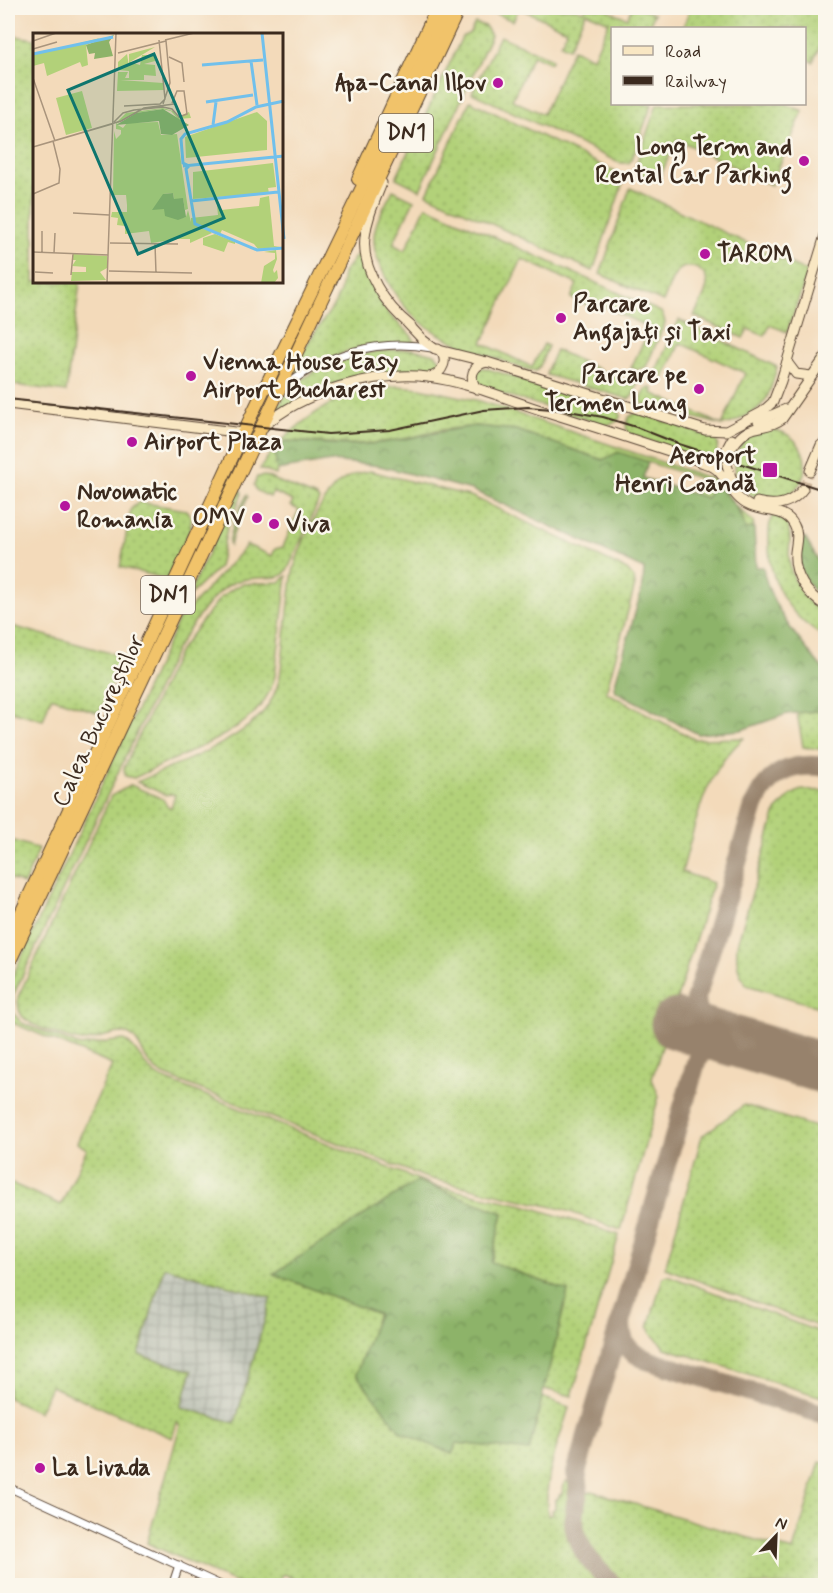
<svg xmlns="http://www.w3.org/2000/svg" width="833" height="1593" viewBox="0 0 833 1593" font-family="Mynerve,sans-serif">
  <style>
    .industrial { fill: url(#industrial-grid) }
    .grass { fill: url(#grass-dots); stroke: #767e4c; stroke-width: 1.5; fill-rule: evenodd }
    .forest { fill: url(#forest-crowns); stroke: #646e44; stroke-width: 1.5 }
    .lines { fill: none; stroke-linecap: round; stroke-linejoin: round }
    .taxiway { stroke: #97826c; stroke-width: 20 }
    .runway { stroke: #97826c; stroke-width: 51 }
    .secondary-tunnel { stroke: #ceb79b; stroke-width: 9; stroke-dasharray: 9 4.5; stroke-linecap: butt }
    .street-casing { stroke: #574435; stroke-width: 9 }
    .secondary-casing { stroke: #574435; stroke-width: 11 }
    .highway-casing { stroke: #574435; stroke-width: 14 }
    .street { stroke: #fff; stroke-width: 7 }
    .secondary { stroke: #f9e7c3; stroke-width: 9 }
    .highway { stroke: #f1c36a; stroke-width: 12 }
    .rail { stroke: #3b2a1e; stroke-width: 2 }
    .poi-dot { fill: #b5179e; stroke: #fbf7ec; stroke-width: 2 }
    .labels { text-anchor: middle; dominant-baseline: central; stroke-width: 5; stroke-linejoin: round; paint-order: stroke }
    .shield { fill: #fbf7ec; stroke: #75685c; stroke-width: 1.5 }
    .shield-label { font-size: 22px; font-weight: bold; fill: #3b2a1e }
    .poi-label { font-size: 24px; font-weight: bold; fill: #3b2a1e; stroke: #fbf7ec; text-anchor: start }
    .street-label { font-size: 24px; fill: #3b2a1e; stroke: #fbf7ec }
    .inset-river { fill: none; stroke: #71c0ec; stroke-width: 3 }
    .inset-road { fill: none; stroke: #a9947c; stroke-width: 1.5 }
    .view { fill: #0f766e; fill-opacity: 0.15; stroke: #0f766e; stroke-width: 3 }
    .inset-edge { fill: none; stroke: #3b2a1e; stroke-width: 3 }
  </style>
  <defs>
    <pattern id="industrial-grid" width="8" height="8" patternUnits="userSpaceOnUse" patternTransform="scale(1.5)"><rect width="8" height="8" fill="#c2c6b9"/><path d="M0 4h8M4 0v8" fill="none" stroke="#a8aa9f"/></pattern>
    <pattern id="grass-dots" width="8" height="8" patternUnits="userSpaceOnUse" patternTransform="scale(1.5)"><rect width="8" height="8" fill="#b2d179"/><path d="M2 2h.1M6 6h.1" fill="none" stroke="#9ab468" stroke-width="1.8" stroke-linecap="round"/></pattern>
    <pattern id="forest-crowns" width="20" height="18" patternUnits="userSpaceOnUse" patternTransform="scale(1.5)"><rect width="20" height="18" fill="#8db369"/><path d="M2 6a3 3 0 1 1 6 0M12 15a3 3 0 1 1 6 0" fill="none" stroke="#749256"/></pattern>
  </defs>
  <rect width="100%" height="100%" fill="#fbf7ec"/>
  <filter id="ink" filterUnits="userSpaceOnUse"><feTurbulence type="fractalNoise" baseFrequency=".0167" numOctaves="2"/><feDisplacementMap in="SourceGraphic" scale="12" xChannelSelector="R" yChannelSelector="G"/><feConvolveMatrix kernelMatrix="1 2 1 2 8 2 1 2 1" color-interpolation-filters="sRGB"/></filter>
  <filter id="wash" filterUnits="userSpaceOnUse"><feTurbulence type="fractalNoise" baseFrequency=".008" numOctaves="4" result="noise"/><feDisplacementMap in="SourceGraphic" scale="24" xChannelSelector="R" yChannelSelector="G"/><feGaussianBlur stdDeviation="1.35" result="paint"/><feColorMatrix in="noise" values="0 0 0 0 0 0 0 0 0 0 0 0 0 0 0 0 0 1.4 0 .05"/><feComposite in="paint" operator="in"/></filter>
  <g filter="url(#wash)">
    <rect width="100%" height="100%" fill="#f3daba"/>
    <polygon class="industrial" points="164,1267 272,1298 235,1423 181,1407 138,1355"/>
    <g class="grass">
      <polygon points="482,8 576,8 583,11 585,8 603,8 627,18 632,8 640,8 654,14 648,28 612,28 612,104 652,104 632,159 629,163 620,163 472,93 500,36 552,59 550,63 533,55 512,100 543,114 573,49 593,58 609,22 586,12 569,48 561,44 567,30 519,8 513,21"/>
      <polygon points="690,8 825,8 825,34 813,62 805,58 804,28 683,28"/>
      <polygon points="475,23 485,26 491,35 420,190 396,178 462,37 470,33"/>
      <polygon points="8,35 34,39 34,282 80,282 66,392 8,384"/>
      <polygon points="470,101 625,177 593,271 427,194"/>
      <polygon points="657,104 785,104 803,111 771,185 677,139 658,181 634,170"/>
      <path d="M630,188L808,272L787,332L770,325L765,336L748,329L743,338L694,316C698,307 706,296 707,285C708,270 688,260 677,272C670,280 667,293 663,302L600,274Z"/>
      <path d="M393,190L414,200L393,244L405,251L426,206L661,312L664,318L665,323L646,367L637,370L631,368L650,328L595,302L592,307L571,298L577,284L522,259L482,343L532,367L544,344L548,346L540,366L536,371C523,370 509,363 496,358C447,341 409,326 385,276C380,265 374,254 374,241C373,223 385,206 393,190Z"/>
      <path d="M360,251C369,276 372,293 390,315C397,324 412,332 415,342L347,351L289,381L309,341L334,305L340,292L343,273Z"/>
      <path d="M679,320L777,367C770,392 769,405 744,417C737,421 730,425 722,425L640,403L645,390L650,388L653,389L652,393L722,425L745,373L680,343L662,382L654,375Z"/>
      <path d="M412,349L435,354L442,362L433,373L403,371L369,375L338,383L274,414C299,363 360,350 412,349Z"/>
      <path d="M556,350L628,383L631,379L637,381C638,388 634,396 628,399L547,375V370Z"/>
      <path d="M480,368H485L616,408L621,415C618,423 612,424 605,425L486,389L478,384L476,380L477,372Z"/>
      <path d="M397,386L420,388L480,401L718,481L734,504L753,522L754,528L745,529L742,515L721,490L707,498L695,495L699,478L618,453L603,460L516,430L476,426L441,430L409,438L377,443L351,444L286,441L275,453L277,470L276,475L260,469C278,437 320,405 355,393C368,389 383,388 397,386Z"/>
      <polygon points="637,412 714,438 718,444 716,456 706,460 629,434 626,427 629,417"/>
      <circle cx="770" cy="465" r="35"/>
      <path d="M370,471L473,497L627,570L634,578L635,585L606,692L694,739L744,738C703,773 696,823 682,872L713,883L652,1079L659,1096L621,1230L562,1209L427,1178L164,1075C158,1072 153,1068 149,1063C143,1055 138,1037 127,1034C115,1030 98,1040 86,1041C76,1043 33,1026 25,1019C18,1013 18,1005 18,997L111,796L131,785L163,799L167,806L171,808L175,795L171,794L166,795L137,782C174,765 244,741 267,707C273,698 277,688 280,677L292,578C296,553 320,498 340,482C349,475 359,473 370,471Z"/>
      <path d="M265,476L316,497L319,500L288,569L283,575L278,577C264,578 248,577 235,582C214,590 189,629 176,649L13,996V1013L22,1023L80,1046L124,1040C140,1049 142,1069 162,1078L435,1186L524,1205L619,1235L572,1396L544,1389L568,1291L491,1262L503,1213L417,1181L378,1314L356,1374L452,1454L457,1443L529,1450L542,1397L569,1407C559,1443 542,1479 548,1516L553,1514L552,1510L555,1509V1499H558L559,1495L562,1494L565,1481L573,1484C578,1492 572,1502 571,1511C568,1544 588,1564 609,1585L309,1586L284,1574L275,1585H240L147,1543L180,1426L177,1422L172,1438L51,1386L39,1412L8,1398V1182L61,1205L87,1149L77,1143L112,1065L8,1021V986L178,621L247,545L272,556L275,549L283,547L299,510L291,506L293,501L273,492L270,497L257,491L254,485L257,477ZM164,1267L271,1298L235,1423L181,1407L192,1371L139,1355Z"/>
      <polygon points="241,490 242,494 227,528 219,567 191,594 192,587 237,492"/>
      <polygon points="247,495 248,497 239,516 230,545 229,542 235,518"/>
      <polygon points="139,502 186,510 191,517 191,527 167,579 120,567 131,509"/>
      <path d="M772,516H775C779,518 784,520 787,524C792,534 789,546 789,556C790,580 805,603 825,614V637C790,618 769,584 769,544C769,535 768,525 772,516Z"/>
      <path d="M287,576L275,676C264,718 229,733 192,751C173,760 153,769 134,778L125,776L124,768L179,651L220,598L234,588L242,584L280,582Z"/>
      <polygon points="8,625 125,657 99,713 51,697 43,720 8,710"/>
      <polygon points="825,710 825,750 803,747 797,713"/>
      <path d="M801,790L825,791V1009L747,985C737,972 736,961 737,945L776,811L791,795Z"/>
      <polygon points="8,839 39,849 24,884 8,878"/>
      <polygon points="744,1105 825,1130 825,1329 665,1268 702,1136"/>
      <polygon points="667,1275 825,1334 825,1398 665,1348 650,1332 651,1329 648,1328 663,1277"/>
      <path d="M820,1462L826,1464L825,1585H619C597,1564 574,1543 579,1509C580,1501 583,1495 591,1491L793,1551Z"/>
    </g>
    <g class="forest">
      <path d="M476,426L516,430L603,460L618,452L648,462L643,478L707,498L712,485C728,491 741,513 745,529L754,528L756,567H763C769,606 800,642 825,671V710L787,714L741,730L698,734L615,691L614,687L643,585L644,569L472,490L380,466L331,461L277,470C275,457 273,448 286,441C317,443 348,447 379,443C412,439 443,430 476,426Z"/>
      <path d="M802,538H805L825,572V600C806,588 790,560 802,538Z"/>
      <polygon points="417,1181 503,1213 491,1262 568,1291 529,1451 457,1443 452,1454 401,1432 356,1374 378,1314 273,1274"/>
    </g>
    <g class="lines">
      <g class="taxiway">
        <path d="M731,1041C707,1030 698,1025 696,998L754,806C767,773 792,762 826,767"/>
        <path d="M621,1323C622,1346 627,1350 647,1360L826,1415"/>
        <path d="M614,1586C593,1565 569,1542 575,1510C577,1492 581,1492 576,1473L697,1059L712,1043L731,1041"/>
      </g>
      <polyline class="runway" points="676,1024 826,1069"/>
    </g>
  </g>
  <g filter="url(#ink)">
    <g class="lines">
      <g class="secondary-tunnel">
        <polyline points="727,465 733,446"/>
        <polyline points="803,489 810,471"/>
      </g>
      <defs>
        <g id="street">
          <path d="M283,388C325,354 378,338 432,348"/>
          <polyline points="8,1487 223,1586"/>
          <polyline points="172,1586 179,1565"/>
        </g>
        <g id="secondary">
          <path d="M382,183C375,201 367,218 365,237C361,270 386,306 411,326"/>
          <polyline points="407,323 423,340 435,349 487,362 705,430 726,431 762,412 773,402 781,381 826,232"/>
          <polyline points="787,362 796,374 811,376"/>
          <path d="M430,377C443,373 450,359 438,349"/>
          <path d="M477,389C468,378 472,365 487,362"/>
          <polyline points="8,404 243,433"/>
          <polyline points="758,421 786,409"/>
          <path d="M262,428C302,391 375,371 428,377C469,382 508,400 547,412C598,428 648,444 699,461C705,464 715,466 719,472C730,484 734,499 750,506C765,513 785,508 794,525C799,534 796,543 795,552C793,575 807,595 826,606"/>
          <path d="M733,446C750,420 765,432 782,419L826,356"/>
          <path d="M704,462C723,464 724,452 732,439"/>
          <polyline points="727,465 734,486"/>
          <polyline points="810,471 821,445 826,443"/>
          <path d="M757,502C775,507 791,505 803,489"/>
        </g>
        <g id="highway">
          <polyline points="358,179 437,8"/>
          <polyline points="8,941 255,408 449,8"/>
          <polyline points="8,965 459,8"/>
        </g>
      </defs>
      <use href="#street" class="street-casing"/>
      <use href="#secondary" class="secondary-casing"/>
      <use href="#highway" class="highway-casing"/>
      <use href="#street" class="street"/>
      <use href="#secondary" class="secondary"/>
      <use href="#highway" class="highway"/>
      <polyline class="rail" points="8,399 328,434 390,430 484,410 528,407 563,410 603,417 636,427 679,444 817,488"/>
    </g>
  </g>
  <g class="poi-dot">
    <circle cx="498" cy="83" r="6"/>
    <circle cx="804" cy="161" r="6"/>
    <circle cx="705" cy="254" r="6"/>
    <circle cx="561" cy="318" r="6"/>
    <circle cx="191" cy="376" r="6"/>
    <circle cx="699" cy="389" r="6"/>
    <circle cx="132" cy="442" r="6"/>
    <rect x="762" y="462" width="16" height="16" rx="3"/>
    <circle cx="65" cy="506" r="6"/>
    <circle cx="257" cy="518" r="6"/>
    <circle cx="274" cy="524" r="6"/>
    <circle cx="40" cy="1468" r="6"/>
  </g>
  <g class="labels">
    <g class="shield">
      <rect x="379" y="114" width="54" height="38" rx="4.5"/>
      <rect x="141" y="576" width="54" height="38" rx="4.5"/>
    </g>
    <g class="shield-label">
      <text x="406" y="133">DN1</text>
      <text x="168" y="595">DN1</text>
    </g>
    <g class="poi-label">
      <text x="486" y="83" text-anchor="end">Apa-Canal Ilfov</text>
      <text x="792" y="147" text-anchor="end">Long Term and<tspan x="792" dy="28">Rental Car Parking</tspan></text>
      <text x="717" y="254">TAROM</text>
      <text x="573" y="304">Parcare<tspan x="573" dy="28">Angajați și Taxi</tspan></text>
      <text x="203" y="362">Vienna House Easy<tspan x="203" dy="28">Airport Bucharest</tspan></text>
      <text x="687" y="375" text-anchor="end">Parcare pe<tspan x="687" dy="28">Termen Lung</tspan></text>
      <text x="144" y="442">Airport Plaza</text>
      <text x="756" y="456" text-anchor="end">Aeroport<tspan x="756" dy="28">Henri Coandă</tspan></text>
      <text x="77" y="492">Novomatic<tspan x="77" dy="28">Romania</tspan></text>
      <text x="245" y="518" text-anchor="end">OMV</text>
      <text x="286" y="524">Viva</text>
      <text x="52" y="1468">La Livada</text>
    </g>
    <g class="street-label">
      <text transform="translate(99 721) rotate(-65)">Calea Bucureștilor</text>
    </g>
  </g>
  <g transform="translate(33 33)">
    <rect width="250" height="250" fill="#f3daba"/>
    <path d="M67,5L53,12L55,32L49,34L47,29L14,43L11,30L0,33V22ZM122,14L97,29L107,32L109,22H122V28L111,31L122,32L123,43L111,42V47H87L130,50L131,57L84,58L85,39H95L92,45H96V38L85,37V29L94,21L96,33V21ZM49,58L59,95L33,102L23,65ZM130,75L140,78L145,84L156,79L158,85L145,86L138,78L128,76L103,80L83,91L90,95L94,90L125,89L128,102L144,101L155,176L152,177L150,166H141L140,160L130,161L132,176L145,186L153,184L155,177L158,189V185L185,182L184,172H187L188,177L226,173L227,165L236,163L241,213L247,214L225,216L221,211L189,197L187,201L174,195L179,200L157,210V206H145L118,210L116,198L92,201V193L84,192L85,185L78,184L79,179H94V172L93,162H80L81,98L83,106L88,101V97L83,96V90L93,80ZM224,79L234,88V117L153,125L152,104ZM240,130L243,154L235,155L236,160L160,166V139ZM182,201L202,209V211L195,209L191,219L170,212V205ZM243,217L244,226L240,237L241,240L244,237L245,245L241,250H228L231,233L242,226V220L231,219ZM40,221L74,223V235L67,239L73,247L38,248L39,239H53V234L39,233L43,227H39Z" fill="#b2d179"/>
    <path d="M81,2L76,9L80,23L61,26L62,20L56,21L53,12ZM130,76L156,92L139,102L128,101L126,88L83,92L103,80ZM140,160L141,166L150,165L153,184L145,187L132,183L131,176L119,177L130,161Z" fill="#8db369"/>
    <path class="inset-river" d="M229,0L251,206M0,21L80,4M218,28L224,72M169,32L230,27M251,68L223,74L194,89L152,101L148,106L150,130L156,133L153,136L162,191L224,217L251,215M173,69L220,62M180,92L183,69M150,133L251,123M158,168L245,159"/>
    <path class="inset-road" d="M132,7L161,0M0,8L23,0M0,16L24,9M85,20L133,8L137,50L130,71M136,24L149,30L151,49M0,45L22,108M91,73L127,71L132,66L126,7M81,89L90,80L101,77L130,74L139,76L146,84L154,81L151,58H144L139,70M0,114L79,91M0,114L88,88L111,75L141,71M0,161L26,150L27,136L20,108M40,180L76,182M77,210L145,211M122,211L123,240M0,219L75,222M9,219V198M21,220L22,200M76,238L159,240M2,239L20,240M38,242L40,221M74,250L83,0"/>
    <path class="view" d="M121,21L191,185L105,221L35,57Z"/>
    <rect width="250" height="250" class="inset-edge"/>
  </g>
  <rect width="833" height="1593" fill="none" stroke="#fbf7ec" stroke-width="30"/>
  <rect x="611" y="27" width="195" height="78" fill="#fbf7ec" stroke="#aea59a" stroke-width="1.5"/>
  <rect x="623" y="46" width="30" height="9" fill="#f9e7c3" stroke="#aea59a" stroke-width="1.5"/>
  <text x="665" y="57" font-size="18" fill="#3b2a1e">Road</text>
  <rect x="623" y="76" width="30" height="9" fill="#3b2a1e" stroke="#aea59a" stroke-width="1.5"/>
  <text x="665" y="87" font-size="18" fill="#3b2a1e">Railway</text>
  <g transform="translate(776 1536) rotate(23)" stroke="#fbf7ec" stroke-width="4.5" paint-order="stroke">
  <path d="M0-4.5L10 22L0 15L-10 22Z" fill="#3b2a1e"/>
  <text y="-9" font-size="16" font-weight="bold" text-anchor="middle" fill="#3b2a1e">N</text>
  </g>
</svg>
